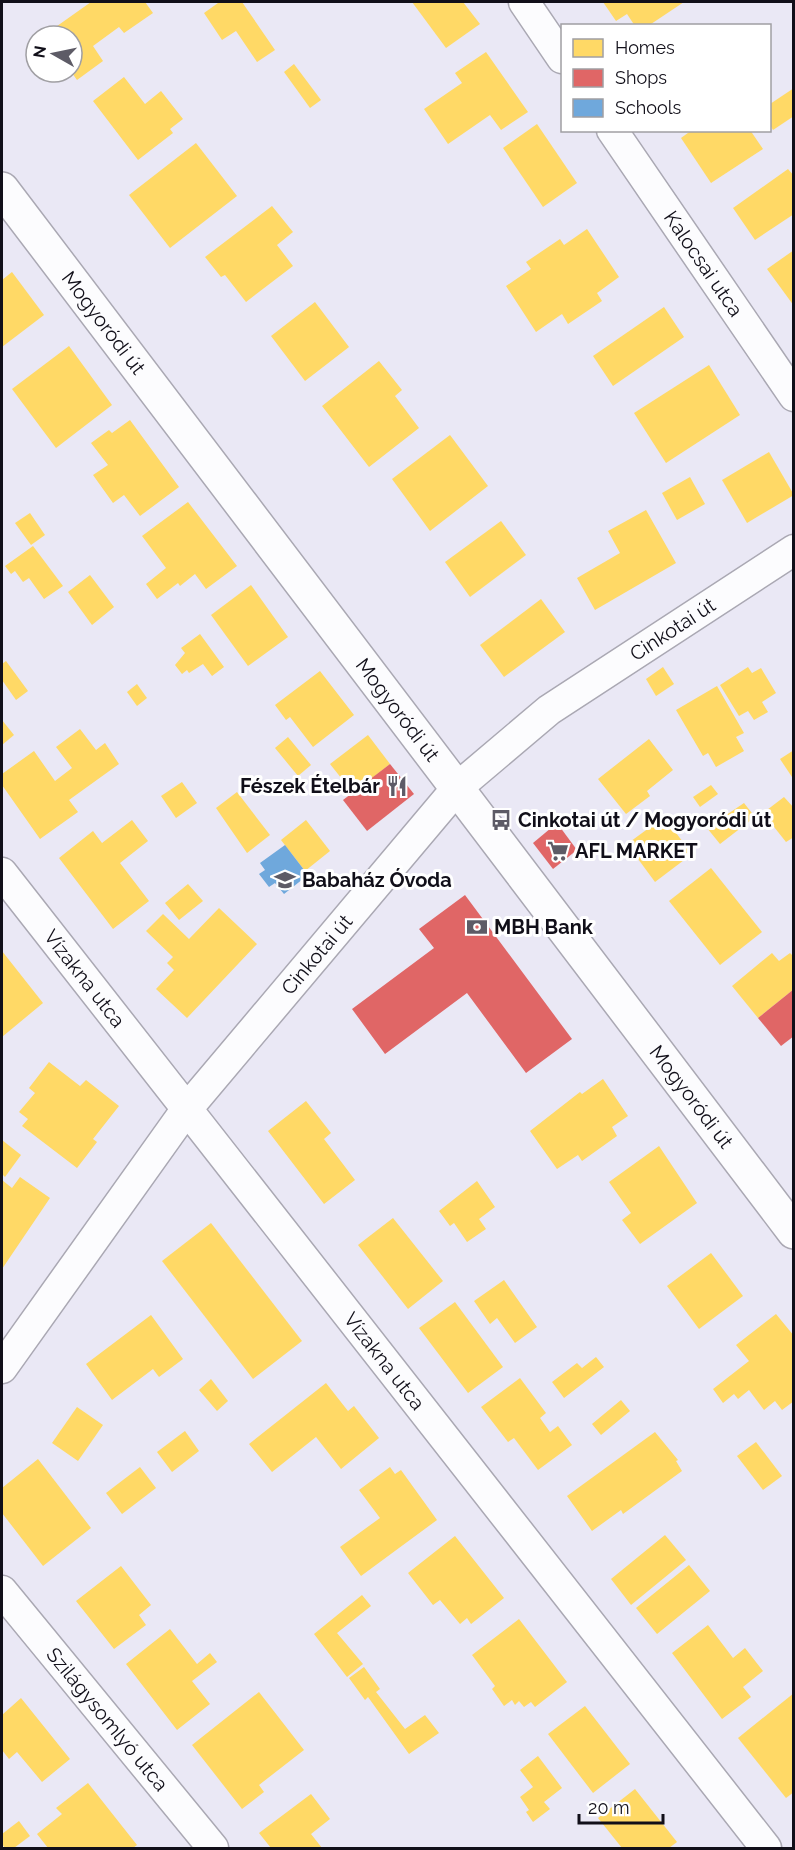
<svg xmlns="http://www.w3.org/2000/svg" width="795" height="1850" viewBox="0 0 795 1850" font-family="Raleway,sans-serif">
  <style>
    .homes { fill: #ffd966 }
    .shops { fill: #e06666 }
    .schools { fill: #6fa8dc }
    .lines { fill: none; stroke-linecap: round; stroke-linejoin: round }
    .street-casing { stroke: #aaa8b3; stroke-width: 33 }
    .secondary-casing { stroke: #aaa8b3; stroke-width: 36 }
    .street { stroke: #fcfcfe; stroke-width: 30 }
    .secondary { stroke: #fcfcfe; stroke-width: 33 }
    .labels { text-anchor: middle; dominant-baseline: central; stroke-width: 6; stroke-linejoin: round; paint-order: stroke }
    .street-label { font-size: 20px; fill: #110f19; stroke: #fff }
    .poi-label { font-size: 20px; font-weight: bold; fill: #110f19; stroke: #fff; text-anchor: start }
  </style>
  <rect width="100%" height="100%" fill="#eae8f5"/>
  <g class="homes">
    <polygon points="91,2 145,2 153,13 124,33 119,27 93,46 103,61 77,80 72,73 72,36 43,36"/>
    <polygon points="217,2 242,2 275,50 257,62 236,31 222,40 204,13 218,3"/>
    <polygon points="412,2 463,2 480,24 446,48"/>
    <polygon points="603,2 684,2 648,26 635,26 627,14 616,21"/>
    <polygon points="486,52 528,112 501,130 490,115 448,144 424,109 462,83 455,73"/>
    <polygon points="294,64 321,100 310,108 284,72"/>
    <polygon points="124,77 145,104 161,91 183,119 170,129 173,133 138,160 93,101"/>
    <polygon points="794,88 794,116 773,130 770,125 770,104"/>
    <polygon points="537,124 577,183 543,207 503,148"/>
    <polygon points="692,130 750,130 763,149 711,183 681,138"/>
    <polygon points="196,143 237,196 170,248 129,195"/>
    <polygon points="788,169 794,176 794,214 755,240 733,208"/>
    <polygon points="272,206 293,232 277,245 293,266 246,302 225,275 221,277 205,257"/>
    <polygon points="587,229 619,277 597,293 602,301 568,324 562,314 536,332 506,286 531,269 526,262 560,239 564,245"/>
    <polygon points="794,250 794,306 767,269"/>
    <polygon points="12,272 44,315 2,347 2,280"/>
    <polygon points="315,302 349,347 305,381 271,336"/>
    <polygon points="664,307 684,337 613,386 593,356"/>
    <polygon points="69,346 112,405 56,448 12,389"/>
    <polygon points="379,361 402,390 395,396 419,428 369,467 322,406"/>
    <polygon points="709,365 740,415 666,463 634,413"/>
    <polygon points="130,420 179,487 140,516 124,495 113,503 93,475 108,465 91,443 109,430 112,433"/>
    <polygon points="450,435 488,486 430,531 392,479"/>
    <polygon points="769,452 794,495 747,523 722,480"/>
    <polygon points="690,477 705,504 677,520 662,493"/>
    <polygon points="188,502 237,566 206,589 195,574 180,586 178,583 157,599 146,584 166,568 142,536"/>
    <polygon points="646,510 676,563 595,610 577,578 620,553 608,531"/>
    <polygon points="30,513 45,535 31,545 15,523"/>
    <polygon points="501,521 526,555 470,597 445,562"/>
    <polygon points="33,546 63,586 44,599 29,578 23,582 15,571 11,574 5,566"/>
    <polygon points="90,575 114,607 92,625 68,592"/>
    <polygon points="251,585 288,637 248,666 211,615"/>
    <polygon points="541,599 565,632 504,677 480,645"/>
    <polygon points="200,634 224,667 212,676 203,664 189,673 187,670 182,674 175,665 185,653 181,648"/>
    <polygon points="6,661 28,691 16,700 2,680 2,664"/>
    <polygon points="663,667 674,684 656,696 646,679"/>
    <polygon points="748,667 752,673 761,668 776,693 762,702 768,712 754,720 748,711 739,716 720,685"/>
    <polygon points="320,671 354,715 313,747 290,717 286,720 275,705"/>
    <polygon points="137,684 147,698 137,706 127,692"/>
    <polygon points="717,686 744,733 736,737 744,751 716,767 708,753 703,756 676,710"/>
    <polygon points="2,720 14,735 2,745"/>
    <polygon points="80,729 96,750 105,743 119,764 69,800 78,812 40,839 2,785 2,774 34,751 55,781 72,768 56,747"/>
    <polygon points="368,735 390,764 353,793 330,764"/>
    <polygon points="288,737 311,765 298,776 275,748"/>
    <polygon points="649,739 673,770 647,791 650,796 626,814 598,779"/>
    <polygon points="794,750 794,780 780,759"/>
    <polygon points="182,782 197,803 176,818 161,796"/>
    <polygon points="711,785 718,794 700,807 693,797"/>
    <polygon points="237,792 270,835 247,853 216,808"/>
    <polygon points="784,797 794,808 794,837 786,842 763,813"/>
    <polygon points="744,803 755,817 720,844 707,828"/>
    <polygon points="664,817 692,854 655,882 627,844"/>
    <polygon points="132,820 148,841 120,863 149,901 113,929 59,858 93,831 102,843"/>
    <polygon points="306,820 330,851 305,871 281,840"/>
    <polygon points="711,868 762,932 720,965 669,901"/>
    <polygon points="188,884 203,901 179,920 165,903"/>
    <polygon points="219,908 257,944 187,1018 156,989 174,970 167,963 173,957 146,931 163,914 189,939"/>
    <polygon points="2,951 43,1003 2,1037"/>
    <polygon points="772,953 779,961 790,953 794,957 794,989 758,1018 732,986"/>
    <polygon points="49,1062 80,1086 86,1080 119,1106 93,1139 97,1142 77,1168 22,1126 28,1119 19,1112 35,1093 29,1088"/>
    <polygon points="603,1079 628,1116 612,1127 617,1136 582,1161 578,1155 557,1169 530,1131 580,1092 582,1094"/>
    <polygon points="306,1101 331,1133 324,1139 355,1180 324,1204 268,1131"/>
    <polygon points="2,1140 21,1155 5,1177 2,1174"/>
    <polygon points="659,1146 697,1203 640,1244 622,1220 631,1213 609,1182"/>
    <polygon points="20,1177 50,1198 2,1269 2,1180 12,1188"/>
    <polygon points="477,1181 495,1207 479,1219 486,1229 467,1242 454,1223 450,1226 439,1211"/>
    <polygon points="393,1218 443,1281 408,1309 358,1245"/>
    <polygon points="211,1223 302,1341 253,1379 162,1261"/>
    <polygon points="711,1253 743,1296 699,1329 667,1286"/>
    <polygon points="504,1280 537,1327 515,1343 497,1318 490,1324 474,1301"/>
    <polygon points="455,1302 503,1367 468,1393 419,1328"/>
    <polygon points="776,1314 794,1336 794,1401 782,1410 775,1401 764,1410 749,1390 738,1399 734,1394 723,1403 713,1389 749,1361 736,1345"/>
    <polygon points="151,1315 183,1359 159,1377 153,1369 112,1400 86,1364"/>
    <polygon points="596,1357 604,1367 564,1398 552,1382 577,1363 582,1368"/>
    <polygon points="520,1378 546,1413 540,1418 550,1432 558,1426 572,1445 538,1470 514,1438 508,1442 481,1407"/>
    <polygon points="211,1379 228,1401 217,1411 199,1390"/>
    <polygon points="326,1383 348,1411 354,1406 379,1438 341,1469 316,1437 272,1472 249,1444"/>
    <polygon points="621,1400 630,1411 601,1435 592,1424"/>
    <polygon points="77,1407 103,1425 78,1461 52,1443"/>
    <polygon points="185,1431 199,1451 172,1472 157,1452"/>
    <polygon points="655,1432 678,1460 676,1461 682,1471 623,1514 621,1510 592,1531 567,1496"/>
    <polygon points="756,1442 782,1476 763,1490 737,1456"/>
    <polygon points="38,1459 91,1528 43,1566 2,1513 2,1488"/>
    <polygon points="140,1467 156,1488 122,1514 106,1493"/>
    <polygon points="390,1467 395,1474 401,1470 437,1520 361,1576 340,1547 380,1518 359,1490"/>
    <polygon points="665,1535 686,1560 631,1605 611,1579"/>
    <polygon points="455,1536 504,1598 471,1624 467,1618 460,1624 440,1600 433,1605 408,1573"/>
    <polygon points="689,1565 710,1591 657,1634 636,1608"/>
    <polygon points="121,1566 151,1605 139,1615 146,1625 114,1649 76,1601"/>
    <polygon points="362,1595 371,1606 337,1633 363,1664 347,1677 314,1634"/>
    <polygon points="519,1619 567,1682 535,1707 531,1702 524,1707 519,1701 515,1705 512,1700 504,1706 492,1689 495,1686 472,1655"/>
    <polygon points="708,1625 733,1658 745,1648 763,1671 743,1687 751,1697 722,1719 672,1653"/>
    <polygon points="170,1629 197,1664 210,1653 217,1662 192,1681 210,1704 177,1730 126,1664"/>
    <polygon points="364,1667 380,1689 376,1692 405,1729 425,1715 439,1733 409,1754 368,1697 365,1700 349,1678"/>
    <polygon points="259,1692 304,1750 259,1785 264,1792 242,1809 192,1745"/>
    <polygon points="794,1693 794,1792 786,1798 738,1738"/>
    <polygon points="21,1698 70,1759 42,1782 17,1752 9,1759 2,1750 2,1715"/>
    <polygon points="585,1706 630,1764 593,1793 548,1734"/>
    <polygon points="538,1756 562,1788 544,1802 550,1809 533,1822 526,1812 529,1810 520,1797 533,1787 520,1770"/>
    <polygon points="88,1783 137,1845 133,1848 48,1848 37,1834 62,1814 56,1808"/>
    <polygon points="635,1789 677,1842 669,1848 622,1848 598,1818"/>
    <polygon points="311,1794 330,1819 311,1834 322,1848 271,1848 259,1833"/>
    <polygon points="19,1821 30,1836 14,1848 5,1848 2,1844 2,1834"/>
  </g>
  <g class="shops">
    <polygon points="390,764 414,794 367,831 343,800"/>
    <polygon points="557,823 577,850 553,869 533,843"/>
    <polygon points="465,895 572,1039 526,1073 467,993 385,1054 352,1009 434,948 419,929"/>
    <polygon points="794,989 794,1036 781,1046 758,1018"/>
  </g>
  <polygon class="schools" points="285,845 308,875 284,894 275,883 269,887 259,874 265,870 260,863"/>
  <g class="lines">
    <defs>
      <g id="street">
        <polyline points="524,2 562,58"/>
        <path id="s1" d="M612,130L794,396"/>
        <path id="s2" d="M2,873L766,1848"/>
        <path id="s3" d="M2,1368L186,1110L458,787L549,710L794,550"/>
        <path id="s4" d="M2,1591L213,1848"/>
      </g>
      <g id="secondary">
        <path id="s5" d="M2,189L794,1232"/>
      </g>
    </defs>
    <use href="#street" class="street-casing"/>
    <use href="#secondary" class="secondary-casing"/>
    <use href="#street" class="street"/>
    <use href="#secondary" class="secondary"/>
  </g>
  <defs>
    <symbol id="restaurant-bare" viewBox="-9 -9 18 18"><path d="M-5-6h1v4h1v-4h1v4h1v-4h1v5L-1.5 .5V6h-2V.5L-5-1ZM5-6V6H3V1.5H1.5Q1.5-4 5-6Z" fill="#5d5b66" stroke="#fff" stroke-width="2.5" paint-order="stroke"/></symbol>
    <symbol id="bus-bare" viewBox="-9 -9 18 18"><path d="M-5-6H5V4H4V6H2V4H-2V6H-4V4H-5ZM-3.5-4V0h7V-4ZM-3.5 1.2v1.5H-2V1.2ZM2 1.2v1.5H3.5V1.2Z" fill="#5d5b66" stroke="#fff" stroke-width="2.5" paint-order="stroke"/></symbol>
    <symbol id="supermarket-bare" viewBox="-9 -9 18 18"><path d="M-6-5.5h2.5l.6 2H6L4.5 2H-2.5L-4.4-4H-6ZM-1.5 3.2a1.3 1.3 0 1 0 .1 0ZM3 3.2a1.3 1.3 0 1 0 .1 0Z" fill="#5d5b66" stroke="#fff" stroke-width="2.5" paint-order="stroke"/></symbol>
    <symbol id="school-bare" viewBox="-9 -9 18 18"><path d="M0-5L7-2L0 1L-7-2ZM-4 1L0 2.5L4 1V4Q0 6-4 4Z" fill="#5d5b66" stroke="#fff" stroke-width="2.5" paint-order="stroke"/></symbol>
    <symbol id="bank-bare" viewBox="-9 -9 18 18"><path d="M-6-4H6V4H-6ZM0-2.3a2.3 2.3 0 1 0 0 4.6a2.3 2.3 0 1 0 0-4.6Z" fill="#5d5b66" stroke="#fff" stroke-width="2.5" paint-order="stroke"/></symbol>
  </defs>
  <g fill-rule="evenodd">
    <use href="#restaurant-bare" x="382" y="771" width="30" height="30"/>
    <use href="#bus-bare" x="486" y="805" width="30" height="30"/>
    <use href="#supermarket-bare" x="543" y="836" width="30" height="30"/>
    <use href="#school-bare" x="270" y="865" width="30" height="30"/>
    <use href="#bank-bare" x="462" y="912" width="30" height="30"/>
  </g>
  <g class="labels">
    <g class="street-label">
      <text stroke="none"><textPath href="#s1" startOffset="162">Kalocsai utca</textPath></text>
      <text stroke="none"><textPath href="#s5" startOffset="168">Mogyoródi út</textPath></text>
      <text stroke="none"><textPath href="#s3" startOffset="1006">Cinkotai út</textPath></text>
      <text stroke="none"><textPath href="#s5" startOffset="654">Mogyoródi út</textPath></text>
      <text stroke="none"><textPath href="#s3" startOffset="520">Cinkotai út</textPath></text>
      <text stroke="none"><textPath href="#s2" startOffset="134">Vízakna utca</textPath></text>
      <text stroke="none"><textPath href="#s5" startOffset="1140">Mogyoródi út</textPath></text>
      <text stroke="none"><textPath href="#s2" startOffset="620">Vízakna utca</textPath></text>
      <text stroke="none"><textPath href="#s4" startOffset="166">Szilágysomlyó utca</textPath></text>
    </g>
    <g class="poi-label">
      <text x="380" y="786" text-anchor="end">Fészek Ételbár</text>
      <text x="518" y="820">Cinkotai út / Mogyoródi út</text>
      <text x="575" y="851">AFL MARKET</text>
      <text x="302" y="880">Babaház Óvoda</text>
      <text x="494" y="927">MBH Bank</text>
    </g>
  </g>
  <rect width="795" height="1850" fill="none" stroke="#110f19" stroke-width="6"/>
  <rect x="561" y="24" width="210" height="108" fill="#ffffff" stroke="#a09fa3" stroke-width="1.5"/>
  <rect x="573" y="39" width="30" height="18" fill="#ffd966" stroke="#a09fa3" stroke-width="1.5"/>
  <text x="615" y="54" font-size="18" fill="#110f19">Homes</text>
  <rect x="573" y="69" width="30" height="18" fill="#e06666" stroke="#a09fa3" stroke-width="1.5"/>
  <text x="615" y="84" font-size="18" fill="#110f19">Shops</text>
  <rect x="573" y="99" width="30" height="18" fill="#6fa8dc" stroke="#a09fa3" stroke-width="1.5"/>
  <text x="615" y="114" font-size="18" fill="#110f19">Schools</text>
  <g transform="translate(54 54) rotate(279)"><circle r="28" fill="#ffffff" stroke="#a09fa3" stroke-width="1.5"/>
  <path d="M0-4.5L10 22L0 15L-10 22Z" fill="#5d5b66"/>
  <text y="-9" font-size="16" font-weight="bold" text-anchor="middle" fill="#110f19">N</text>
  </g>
  <path d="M579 1814v9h84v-9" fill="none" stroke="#110f19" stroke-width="3"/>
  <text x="588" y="1814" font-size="18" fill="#110f19" stroke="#ffffff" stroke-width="4.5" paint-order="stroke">20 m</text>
</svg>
